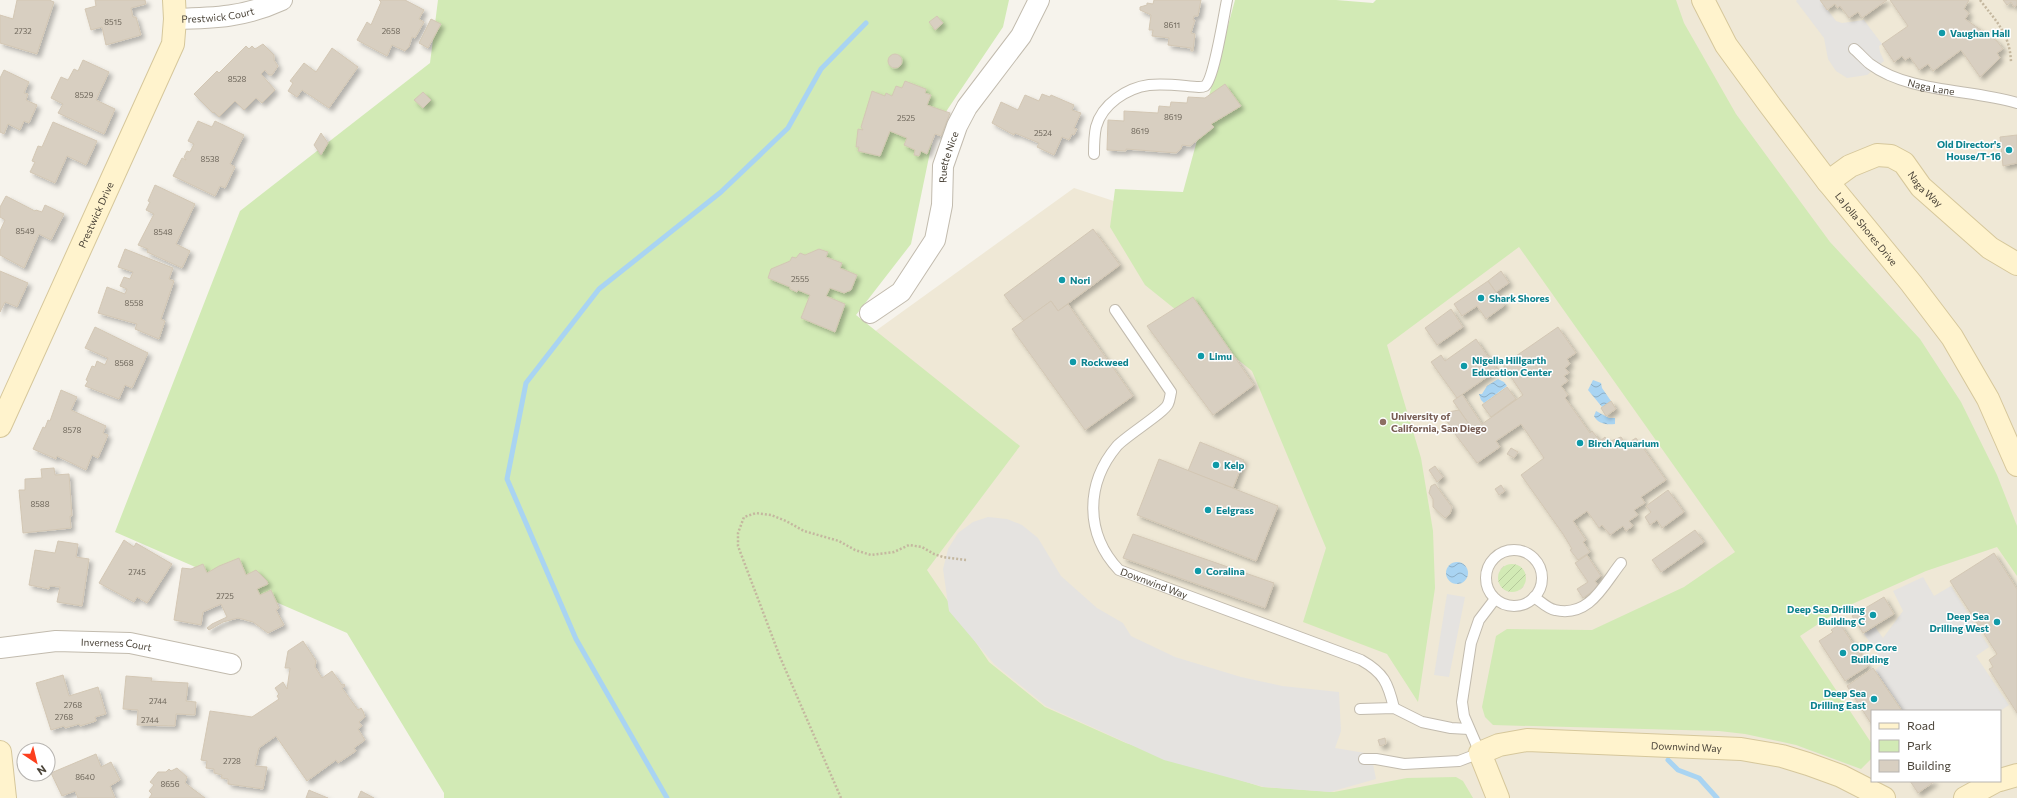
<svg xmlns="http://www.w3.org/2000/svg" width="2017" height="798" viewBox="0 0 2017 798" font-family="Commissioner,sans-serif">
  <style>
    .education { fill: #efe8d6; fill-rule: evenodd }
    .park { fill: #d2eab5 }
    .garden { fill: url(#garden-furrows) }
    .parking { fill: #e5e3e0 }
    .water { fill: url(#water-waves) }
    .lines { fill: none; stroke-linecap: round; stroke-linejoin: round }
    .stream { stroke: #a9d4f2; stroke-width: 5 }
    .building { fill: #d8cfc1; stroke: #d3c7b4; filter: url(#shadow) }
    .lane-casing { stroke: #c2bbae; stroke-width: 12 }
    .street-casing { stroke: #c2bbae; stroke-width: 22 }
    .secondary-casing { stroke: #d6c79b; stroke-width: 24 }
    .path { stroke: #c4b79f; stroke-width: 2.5; stroke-dasharray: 2 2; stroke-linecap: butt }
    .lane { stroke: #fff; stroke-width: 10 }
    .street { stroke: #fff; stroke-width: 20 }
    .secondary { stroke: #fff3cd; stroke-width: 22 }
    .culture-dot { fill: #0f9aa8; stroke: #fff; stroke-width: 1.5 }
    .education-dot { fill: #8d6e63; stroke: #fff; stroke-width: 1.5 }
    .labels { text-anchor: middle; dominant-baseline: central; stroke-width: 3; stroke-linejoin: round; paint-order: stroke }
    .number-label { font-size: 8px; fill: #6e675b }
    .street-label { font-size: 10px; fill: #4b4439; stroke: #fff }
    .culture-label { font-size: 10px; font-weight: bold; fill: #0d838f; stroke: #fff; text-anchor: start }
    .education-label { font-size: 10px; font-weight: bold; fill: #785e54; stroke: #fff; text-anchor: start }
  </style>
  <defs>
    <pattern id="garden-furrows" width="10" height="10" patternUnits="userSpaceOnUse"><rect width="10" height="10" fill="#d2eab5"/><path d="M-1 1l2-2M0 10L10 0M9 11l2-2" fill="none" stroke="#b6ca9c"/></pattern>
    <pattern id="water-waves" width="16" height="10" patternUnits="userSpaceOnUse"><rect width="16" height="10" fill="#a9d4f2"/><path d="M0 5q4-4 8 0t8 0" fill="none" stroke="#8caec5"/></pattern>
    <filter id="shadow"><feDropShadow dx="3.5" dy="3.5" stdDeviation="2" flood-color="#0004"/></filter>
  </defs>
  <rect width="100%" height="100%" fill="#f6f3ec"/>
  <path class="education" d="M1391,0H2017V798H498L449,638L1074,188L1126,205L1190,206L1386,7ZM1872,711H2000V781H1872Z"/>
  <g class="park">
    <polygon points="438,0 1009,0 1003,27 935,128 911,244 856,315 1020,446 927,570 989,662 1045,707 1126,743 1262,787 1334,792 1407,778 1456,777 1463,781 1473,798 444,798 444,793 347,633 115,532 240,211 430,63"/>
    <polygon points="1235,0 1336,0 1373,3 1376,0 1676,0 1684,23 1736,114 1830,242 1920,339 1961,402 1997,475 2017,526 2017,576 1997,547 1926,571 1841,609 1800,636 1872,744 1872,758 1861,769 1796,745 1745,734 1719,731 1493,725 1485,717 1482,707 1496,636 1507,629 1592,630 1684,587 1735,552 1519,247 1387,345 1421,458 1433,531 1435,588 1418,702 1387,654 1303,622 1326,548 1252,371 1145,285 1110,227 1115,189 1183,192"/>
  </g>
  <circle class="garden" cx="1512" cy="578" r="14"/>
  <g class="parking">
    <polygon points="1797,0 1820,0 1836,21 1842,23 1864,20 1882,44 1879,46 1880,52 1884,61 1867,75 1847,78 1836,71 1828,59 1824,38 1796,1"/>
    <polygon points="988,517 1007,519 1022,525 1038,538 1061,576 1097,608 1123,623 1131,636 1175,657 1241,677 1282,686 1339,692 1341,731 1335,748 1371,754 1376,779 1330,792 1264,787 1164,760 1046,706 994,664 949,611 943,569 948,549 958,533 973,522"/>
    <polygon points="1923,577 1934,596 1951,586 1989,647 1976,656 2009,705 2000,711 1903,711 1875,670 1884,663 1864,634 1875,627 1883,638 1903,611 1893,591"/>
    <polygon points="1447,594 1465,597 1449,677 1434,675"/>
  </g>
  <g class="water">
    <polygon points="1498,379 1504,382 1507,386 1484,403 1481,400 1479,394 1482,394 1487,386"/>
    <polygon points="1593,380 1601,383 1602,388 1611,401 1602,407 1588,390"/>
    <path d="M1596,411L1609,418H1615V424C1607,425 1598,424 1594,416Z"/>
    <circle cx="1457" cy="573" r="11"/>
  </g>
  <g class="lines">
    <g class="stream">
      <polyline points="1668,760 1678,770 1699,778 1717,798"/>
      <polyline points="667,798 576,639 507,479 526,383 599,289 721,192 788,128 821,69 866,23"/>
    </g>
  </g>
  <g class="building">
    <polygon points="17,0 49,0 54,2 37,54 0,43 0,15 13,19"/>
    <polygon points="95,0 145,0 146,4 131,8 133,17 136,17 141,35 106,45 102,27 91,30 85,9 96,6"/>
    <polygon points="405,0 424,10 419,19 424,22 415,38 412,37 409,47 405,51 392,45 387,56 357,40 367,22 371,25 381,2 379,0"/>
    <polygon points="1154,0 1201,0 1198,16 1194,16 1193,20 1195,20 1191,33 1195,34 1193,51 1191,51 1191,48 1168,45 1169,38 1152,36 1153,30 1149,30 1151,15 1140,10 1140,7 1147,5 1147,3 1153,4"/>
    <polygon points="1820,0 1887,0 1862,18 1858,12 1849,18 1840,6 1837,8 1835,4 1827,10"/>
    <polygon points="1890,0 1969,0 1964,9 1969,13 1965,19 1997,41 2003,49 1997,53 2000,58 1980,77 1961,50 1933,71 1928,64 1919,70 1910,57 1905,60 1902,56 1894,62 1882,44 1908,26"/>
    <polygon points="2003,0 2017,0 2017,5 2014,7 2011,2 2007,5"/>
    <polygon points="937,16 943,23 935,30 929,22"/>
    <polygon points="431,19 441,24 428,48 419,43"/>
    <polygon points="263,44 274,55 274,60 278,66 272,75 269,75 265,70 261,74 275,90 262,103 256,98 244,110 235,101 219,117 214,112 213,113 194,94 217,71 219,73 246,46 249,49 252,46 255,49"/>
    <polygon points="332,48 358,67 329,108 302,90 297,97 288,91 293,83 290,81 304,63 316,72"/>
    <circle cx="895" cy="61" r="7"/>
    <polygon points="83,60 109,72 96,100 115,109 104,134 58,113 63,104 51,98 61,77 68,80 74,69 78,71"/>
    <polygon points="4,70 29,82 24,93 28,94 26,100 37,105 29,123 24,121 20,130 8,124 4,134 0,132 0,78"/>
    <polygon points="905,81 926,89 925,93 931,95 927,105 950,113 941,136 935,134 927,154 921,151 919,156 914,155 915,150 904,145 907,138 890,131 880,156 858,151 859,147 856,147 858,129 863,130 861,127 872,91 885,96 886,93 892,96 896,86 902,88"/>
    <polygon points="1225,84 1241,106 1211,124 1214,127 1190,146 1182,145 1181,149 1176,153 1126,149 1126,151 1107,150 1108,120 1124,121 1124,111 1158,113 1159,106 1170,107 1171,102 1187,103 1188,97 1205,98"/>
    <polygon points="423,92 431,100 423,108 414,100"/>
    <polygon points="1042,94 1050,97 1051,95 1074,105 1072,110 1081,113 1074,128 1077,129 1074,135 1072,134 1069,140 1062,137 1054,155 1037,147 1039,143 1015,133 1014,135 992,123 1001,102 1018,110 1025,95 1039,101"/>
    <polygon points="198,121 212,127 215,121 244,135 230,164 235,167 225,188 220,186 215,196 173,176 182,158 186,160 184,157 187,151 190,152 194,144 188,141"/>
    <polygon points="53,122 97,141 86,165 67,156 55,183 30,172 35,162 32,161 38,146 42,147"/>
    <polygon points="321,133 328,143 321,155 314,145"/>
    <polygon points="2017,135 2017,163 2003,166 2000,137"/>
    <polygon points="155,185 195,204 176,244 190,251 182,268 147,252 148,249 138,245 154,214 146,210 150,202 148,201"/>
    <polygon points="6,196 35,211 36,210 42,212 45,205 64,214 51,240 39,234 24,268 0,255 0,231 5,220 0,217 0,207"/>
    <polygon points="1093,229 1120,265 1058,311 1051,301 1024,321 1004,295"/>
    <polygon points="125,249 173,268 169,279 174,281 161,319 165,321 159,339 135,329 137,324 98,313 107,287 125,294 127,289 120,286 124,277 130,279 133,272 118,267"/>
    <polygon points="819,249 828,252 826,257 842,263 840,268 857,275 851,290 844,293 830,288 826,296 845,304 835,332 801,318 810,295 798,290 797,292 790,289 790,287 768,278 771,269 790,261 792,257 796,258 800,253 805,255"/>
    <polygon points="0,271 28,283 17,307 5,302 0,312"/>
    <polygon points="1501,271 1509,283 1496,292 1488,281"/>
    <polygon points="1488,281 1505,305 1486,319 1477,306 1462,316 1454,304"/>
    <polygon points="1193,297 1254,385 1213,415 1147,326"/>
    <polygon points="1051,301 1058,311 1068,304 1133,396 1085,430 1012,329"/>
    <polygon points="1451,309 1463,327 1437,345 1425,328"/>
    <polygon points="95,327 148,353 132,388 125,385 119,399 85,386 88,381 86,380 92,366 95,367 97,361 105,365 108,358 85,348"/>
    <polygon points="1558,327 1576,353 1567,359 1570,364 1565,368 1569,373 1564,376 1568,381 1561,386 1568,395 1565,398 1581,420 1590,433 1592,431 1600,441 1605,437 1608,442 1621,437 1626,444 1636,438 1666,480 1641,497 1645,503 1634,510 1638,515 1629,521 1633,526 1626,531 1623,526 1610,535 1602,525 1599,528 1587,511 1573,521 1586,540 1583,542 1590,552 1578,560 1570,550 1572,549 1563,534 1521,475 1544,458 1521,424 1496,441 1500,447 1477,463 1455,434 1469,424 1453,401 1462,394 1482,424 1523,395 1503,365"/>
    <polygon points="1476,339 1497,370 1457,398 1431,362 1441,355 1445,361"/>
    <polygon points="1507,387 1516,399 1491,417 1482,405"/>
    <polygon points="61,390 77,397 71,410 106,426 103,433 108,435 98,458 92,455 86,470 57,456 56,459 33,449 43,427 45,428 48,420 50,421"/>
    <polygon points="1611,401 1616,409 1606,416 1601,408"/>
    <polygon points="1459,410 1469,424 1456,433 1445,419 1451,416 1448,412"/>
    <polygon points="1200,442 1244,460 1233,488 1188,471"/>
    <polygon points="1511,448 1518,452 1514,458 1507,454"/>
    <polygon points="1159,459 1278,506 1256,561 1137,515"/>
    <polygon points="1435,466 1443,477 1437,482 1429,470"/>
    <polygon points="54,468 55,475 69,474 72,516 70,516 71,528 23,533 19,490 25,490 25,479 42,478 41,469"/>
    <polygon points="1435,484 1452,507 1450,514 1445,518 1433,507 1433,499 1429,493 1431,486"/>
    <polygon points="1501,485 1505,491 1499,495 1495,489"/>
    <polygon points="1668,490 1684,512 1662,528 1657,520 1650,525 1645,517 1651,512 1646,506"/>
    <polygon points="1695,530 1704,542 1661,572 1652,560"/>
    <polygon points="1133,534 1274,583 1265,608 1123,558"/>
    <polygon points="124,540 134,547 136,543 172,564 147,603 137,597 134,602 99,583"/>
    <polygon points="58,541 78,544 76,557 89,559 82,606 57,602 60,587 50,586 49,589 29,585 35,550 55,553"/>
    <polygon points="1994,553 2017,589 2017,713 1989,669 1993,667 1989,660 1997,654 1950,581"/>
    <polygon points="1587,555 1601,576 1595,581 1599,587 1583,598 1577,589 1588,582 1575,563"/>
    <polygon points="239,558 246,575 256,570 267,581 268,584 257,589 260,595 271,590 279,608 276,610 284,625 268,633 253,622 238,618 223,622 209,630 207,628 212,624 227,617 221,604 203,612 201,625 174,620 182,568 191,569 203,564 207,573 219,566"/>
    <polygon points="1884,597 1894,614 1863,633 1852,616"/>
    <polygon points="1840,624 1868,666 1845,681 1819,641 1833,632 1831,630"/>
    <polygon points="303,641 316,661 315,667 322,678 332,671 342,685 344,684 345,686 342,688 358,710 361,708 363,711 365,717 359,722 362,726 358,729 365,740 354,748 356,751 338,763 336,760 307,781 276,736 259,748 255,766 267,767 263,789 228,784 228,779 221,778 222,775 214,773 214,769 206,768 207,761 201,760 210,711 252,717 279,699 277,696 279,694 275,688 283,682 287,689 290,668 285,668 288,651"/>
    <polygon points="1873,668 1902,711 1872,711 1872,725 1847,686"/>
    <polygon points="63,675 69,696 98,687 106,714 95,717 96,721 80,726 79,724 65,728 64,726 51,730 36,683"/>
    <polygon points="126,676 152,678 151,681 188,683 186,701 196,702 195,715 176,714 175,726 137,725 138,710 123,709"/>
    <polygon points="1385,738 1386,744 1380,746 1378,740"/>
    <polygon points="96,754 101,767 111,762 120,780 110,786 115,798 78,798 75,791 62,796 51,773"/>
    <polygon points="177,768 187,777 185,783 205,798 149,798 152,794 149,791 154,785 150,782 158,772 166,772 169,769 171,771"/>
    <polygon points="1910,781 1935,781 1918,793"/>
    <polygon points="309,790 311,791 328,798 306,798"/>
    <polygon points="361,791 374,798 358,798"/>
  </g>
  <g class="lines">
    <defs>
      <g id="lane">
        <path id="s1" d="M1854,49C1859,53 1864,59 1870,64C1909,93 1971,89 2017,103"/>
        <path d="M1094,154C1094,145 1094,136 1096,127C1102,104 1127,88 1149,85C1165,83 1183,86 1199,87C1201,87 1203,87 1205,86C1214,79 1224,14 1227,0"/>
        <path id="s2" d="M1115,310L1171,392C1170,396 1170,400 1168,404C1165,412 1126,436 1117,446C1085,484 1085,534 1119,570L1361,660C1384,673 1388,683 1394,708"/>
        <circle cx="1514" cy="578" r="28"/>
        <path d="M1534,597C1540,601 1548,609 1555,610C1590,618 1604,584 1621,563"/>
        <polyline points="1360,709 1394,708 1422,722 1451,728 1469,729"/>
        <polyline points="1364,759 1376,759 1404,764 1459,761 1480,753 1464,716 1462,702 1471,643 1479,620 1495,599"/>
      </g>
      <g id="street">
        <path id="s3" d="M175,19C216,18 245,17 282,0"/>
        <path id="s4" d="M870,313L901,292L935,240L942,205L943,166L957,126L967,107L1021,36L1039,0"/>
        <path id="s5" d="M0,648L56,641L130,643L231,664"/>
      </g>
      <g id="secondary">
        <path id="s6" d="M1703,0L1726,45L1769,104L1828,182L1911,283L1952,337L1988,399L2017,465"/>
        <path id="s7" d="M1828,182L1850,166L1877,155L1891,156L1904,163L1921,187L1990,248L2017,264"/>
        <path id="s8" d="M0,426L173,44L175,19L174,0"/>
        <polyline points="0,752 5,798"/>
        <polyline points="2000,780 2017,775"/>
        <path id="s9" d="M1498,798L1480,753L1499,745L1527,740L1741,749L1782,756L1808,764L1841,776L1884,798"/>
        <polyline points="1965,798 1996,781"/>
      </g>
    </defs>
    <use href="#lane" class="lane-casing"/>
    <use href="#street" class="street-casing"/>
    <use href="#secondary" class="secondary-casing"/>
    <g class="path">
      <path d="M1980,0C1996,21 2010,34 2011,62"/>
      <polyline points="841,798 780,657 738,546 738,533 744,517 756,513 771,515 786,521 804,531 839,541 855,550 871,555 894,552 909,545 922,547 934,554 943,557 966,560"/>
    </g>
    <use href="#lane" class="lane"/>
    <use href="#street" class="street"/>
    <use href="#secondary" class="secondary"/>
  </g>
  <g class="culture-dot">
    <circle cx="1942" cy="33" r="4"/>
    <circle cx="2009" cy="150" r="4"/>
    <circle cx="1062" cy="280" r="4"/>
    <circle cx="1481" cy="298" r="4"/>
    <circle cx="1201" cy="356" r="4"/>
    <circle cx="1073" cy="362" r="4"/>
    <circle cx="1464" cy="366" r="4"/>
    <circle cx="1580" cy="443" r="4"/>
    <circle cx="1216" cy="465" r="4"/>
    <circle cx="1208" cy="510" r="4"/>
    <circle cx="1198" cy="571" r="4"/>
    <circle cx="1873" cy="615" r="4"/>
    <circle cx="1997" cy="622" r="4"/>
    <circle cx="1843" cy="653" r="4"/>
    <circle cx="1874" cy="699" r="4"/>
  </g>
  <circle class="education-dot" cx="1383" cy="422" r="4"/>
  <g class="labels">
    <g class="number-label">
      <text x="113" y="22">8515</text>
      <text x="1172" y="25">8611</text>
      <text x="23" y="31">2732</text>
      <text x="391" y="31">2658</text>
      <text x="237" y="79">8528</text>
      <text x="84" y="95">8529</text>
      <text x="1173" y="117">8619</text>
      <text x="906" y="118">2525</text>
      <text x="1140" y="131">8619</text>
      <text x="1043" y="133">2524</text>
      <text x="210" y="159">8538</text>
      <text x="25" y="231">8549</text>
      <text x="163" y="232">8548</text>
      <text x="800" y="279">2555</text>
      <text x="134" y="303">8558</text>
      <text x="124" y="363">8568</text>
      <text x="72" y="430">8578</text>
      <text x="40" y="504">8588</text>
      <text x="137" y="572">2745</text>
      <text x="225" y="596">2725</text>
      <text x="158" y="701">2744</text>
      <text x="73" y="705">2768</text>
      <text x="64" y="717">2768</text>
      <text x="150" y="720">2744</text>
      <text x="232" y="761">2728</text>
      <text x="85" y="777">8640</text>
      <text x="170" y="784">8656</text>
    </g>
    <g class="street-label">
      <text stroke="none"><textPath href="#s3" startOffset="43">Prestwick Court</textPath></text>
      <text stroke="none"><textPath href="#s1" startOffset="88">Naga Lane</textPath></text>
      <text stroke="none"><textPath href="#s4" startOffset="184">Ruette Nice</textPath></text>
      <text stroke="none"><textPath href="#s7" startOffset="119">Naga Way</textPath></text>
      <text stroke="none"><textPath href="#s8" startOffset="232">Prestwick Drive</textPath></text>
      <text stroke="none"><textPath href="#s6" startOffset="282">La Jolla Shores Drive</textPath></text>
      <text stroke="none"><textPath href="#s2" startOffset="352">Downwind Way</textPath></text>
      <text stroke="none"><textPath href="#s5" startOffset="117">Inverness Court</textPath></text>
      <text stroke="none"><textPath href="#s9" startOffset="257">Downwind Way</textPath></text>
    </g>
    <g class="culture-label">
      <text x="1950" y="33">Vaughan Hall</text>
      <text x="2001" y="144" text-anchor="end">Old Director's<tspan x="2001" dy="12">House/T-16</tspan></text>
      <text x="1070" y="280">Nori</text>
      <text x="1489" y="298">Shark Shores</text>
      <text x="1209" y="356">Limu</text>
      <text x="1472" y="360">Nigella Hillgarth<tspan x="1472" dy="12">Education Center</tspan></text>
      <text x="1081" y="362">Rockweed</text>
      <text x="1588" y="443">Birch Aquarium</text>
      <text x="1224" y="465">Kelp</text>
      <text x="1216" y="510">Eelgrass</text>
      <text x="1206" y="571">Coralina</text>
      <text x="1865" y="609" text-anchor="end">Deep Sea Drilling<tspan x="1865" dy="12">Building C</tspan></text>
      <text x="1989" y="616" text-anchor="end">Deep Sea<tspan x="1989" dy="12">Drilling West</tspan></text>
      <text x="1851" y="647">ODP Core<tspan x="1851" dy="12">Building</tspan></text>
      <text x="1866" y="693" text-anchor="end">Deep Sea<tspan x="1866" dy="12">Drilling East</tspan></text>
    </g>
    <g class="education-label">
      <text x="1391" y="416">University of<tspan x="1391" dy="12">California, San Diego</tspan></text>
    </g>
  </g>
  <rect x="1871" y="710" width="130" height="72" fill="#ffffff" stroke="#b7b4b0"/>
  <rect x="1879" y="723" width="20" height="6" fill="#fff3cd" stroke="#b7b4b0"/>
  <text x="1907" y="730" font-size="12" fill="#4b4439">Road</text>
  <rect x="1879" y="740" width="20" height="12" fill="#d2eab5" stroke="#b7b4b0"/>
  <text x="1907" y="750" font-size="12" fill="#4b4439">Park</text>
  <rect x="1879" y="760" width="20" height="12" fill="#d8cfc1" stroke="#b7b4b0"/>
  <text x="1907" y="770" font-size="12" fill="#4b4439">Building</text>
  <g transform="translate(36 762) rotate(145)"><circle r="19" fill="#ffffff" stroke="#b7b4b0"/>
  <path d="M0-3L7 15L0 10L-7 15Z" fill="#fc3f1d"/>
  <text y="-6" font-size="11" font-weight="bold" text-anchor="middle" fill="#4b4439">N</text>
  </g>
</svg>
